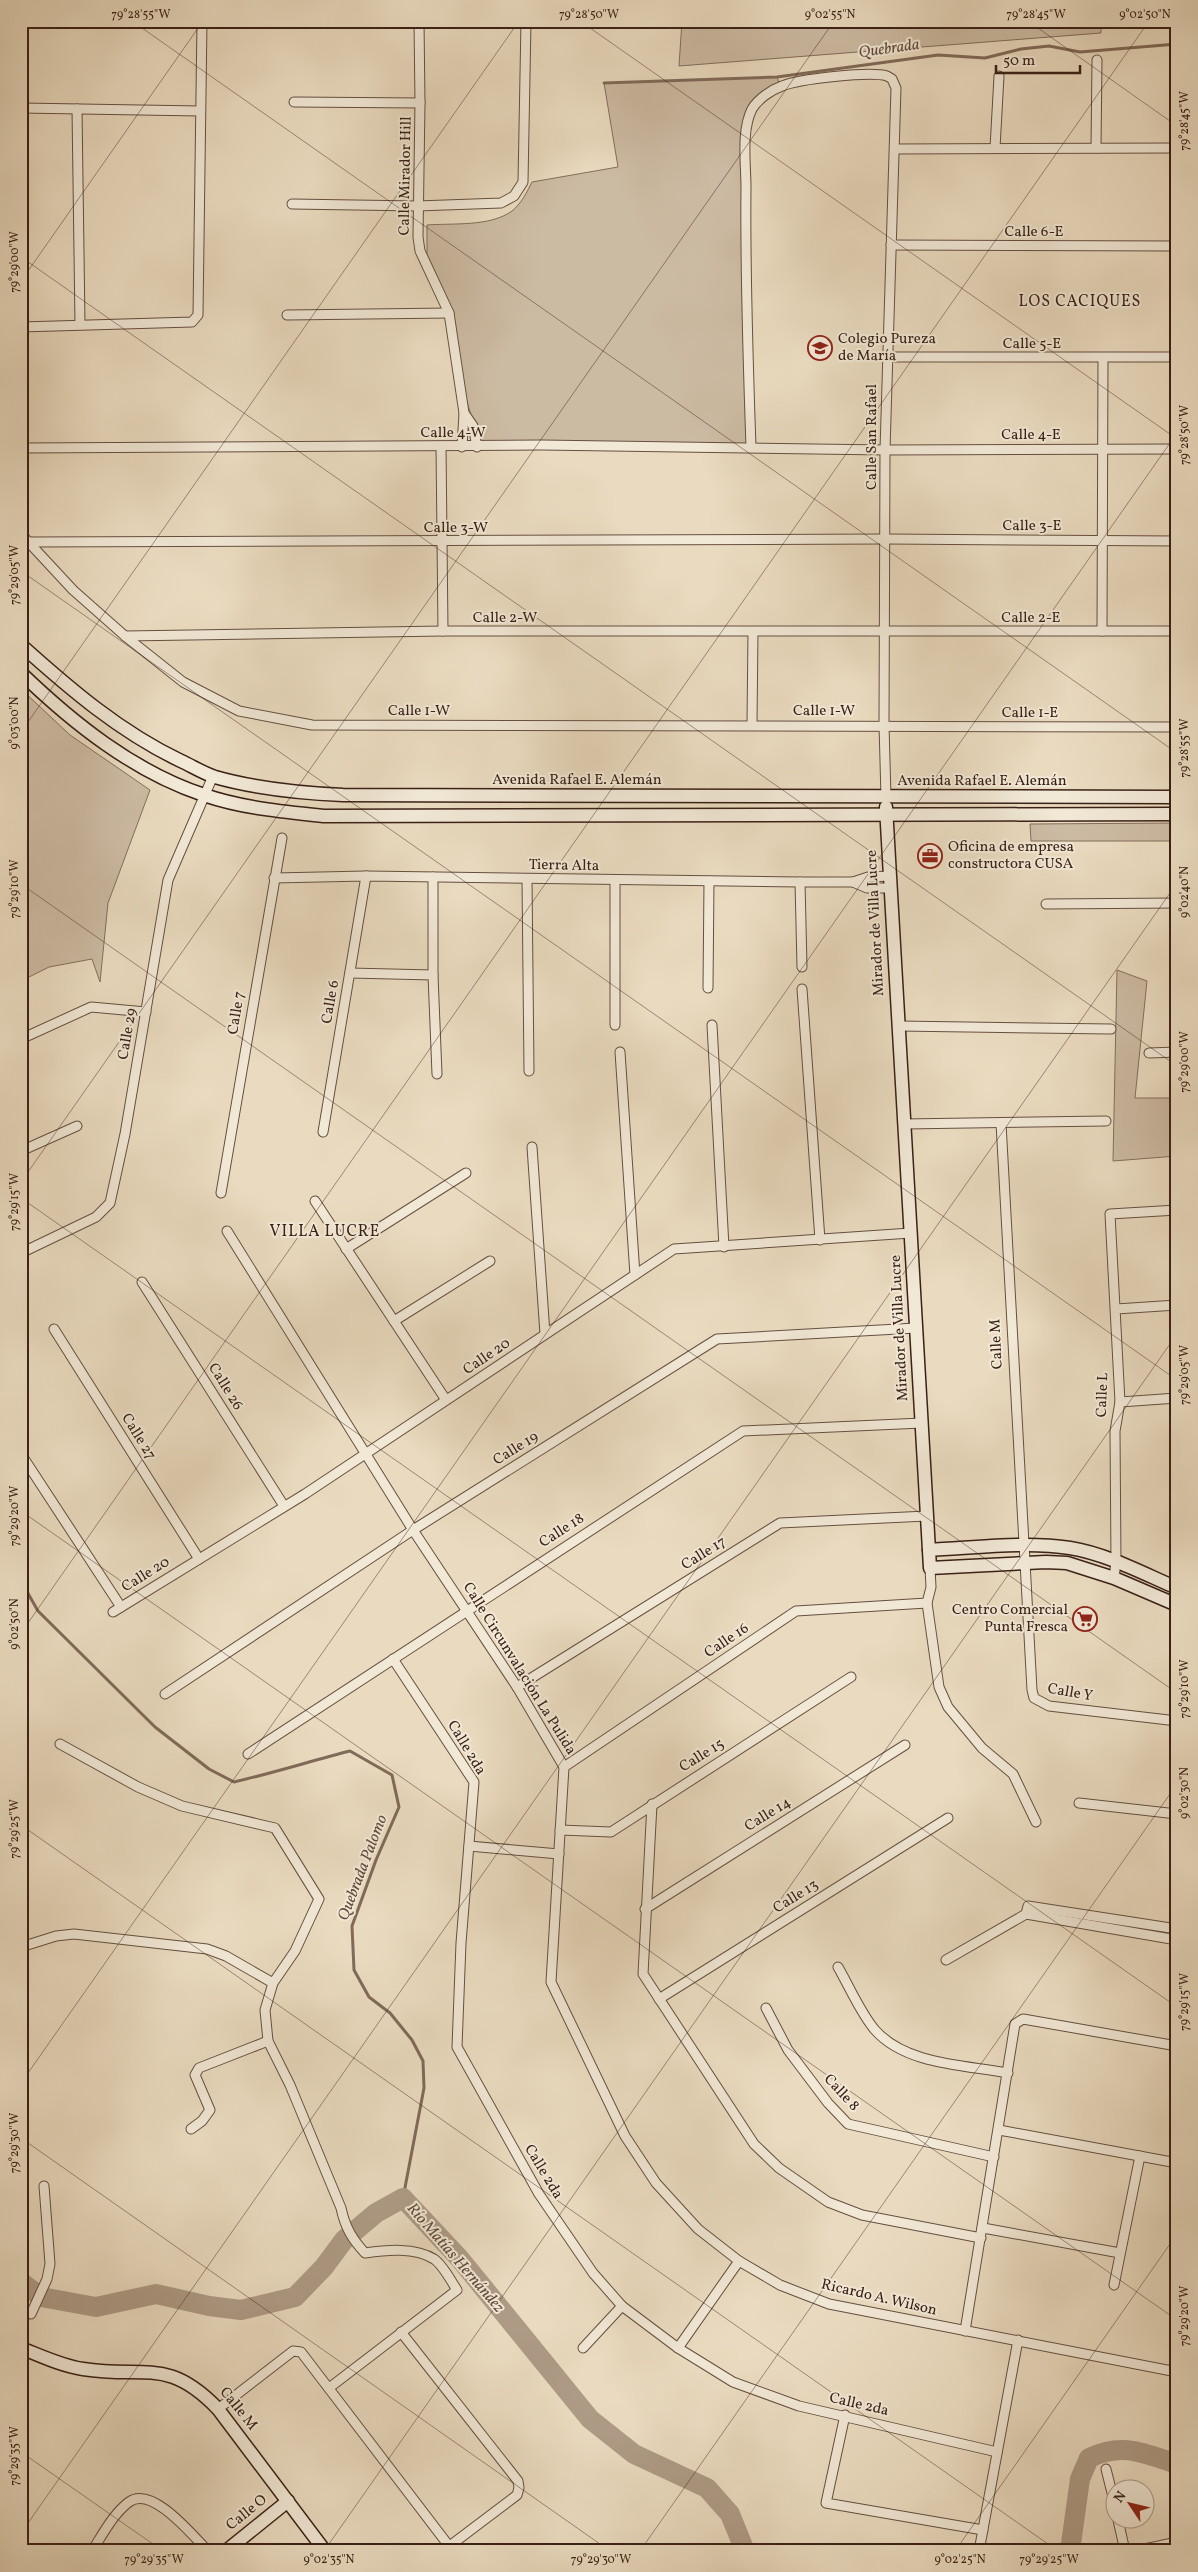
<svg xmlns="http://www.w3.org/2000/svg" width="1198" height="2572" viewBox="0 0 1198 2572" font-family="Vollkorn,serif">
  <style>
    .green { fill: #ccbba3; stroke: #836e5c }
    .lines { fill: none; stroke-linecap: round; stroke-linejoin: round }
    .stream { stroke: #806a59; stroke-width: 3 }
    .river { stroke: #ae9b86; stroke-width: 20 }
    .street-casing { stroke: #664f40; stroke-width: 11 }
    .secondary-casing { stroke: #3a2016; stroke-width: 15 }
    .street { stroke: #f1e8d6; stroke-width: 9 }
    .secondary { stroke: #f1e8d6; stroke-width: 12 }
    .ticks { fill: none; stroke: #3a2016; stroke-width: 1; stroke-opacity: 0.45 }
    .labels { text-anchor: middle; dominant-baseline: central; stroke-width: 4; stroke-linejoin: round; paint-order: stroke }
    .street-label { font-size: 15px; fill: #3a2016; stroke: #f1e8d6 }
    .poi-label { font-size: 15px; fill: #3a2016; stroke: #f1e8d6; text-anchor: start }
    .water-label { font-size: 16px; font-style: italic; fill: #634b3d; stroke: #f1e8d6 }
    .neighbourhood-label { font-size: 16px; letter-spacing: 1px; fill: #3a2016; stroke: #f1e8d6 }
    .neatline { fill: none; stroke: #3a2016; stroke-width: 2 }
    .ticks-label { font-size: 12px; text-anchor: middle; fill: #3a2016 }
  </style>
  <rect width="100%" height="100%" fill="#eadbc0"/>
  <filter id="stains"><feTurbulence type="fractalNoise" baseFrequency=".004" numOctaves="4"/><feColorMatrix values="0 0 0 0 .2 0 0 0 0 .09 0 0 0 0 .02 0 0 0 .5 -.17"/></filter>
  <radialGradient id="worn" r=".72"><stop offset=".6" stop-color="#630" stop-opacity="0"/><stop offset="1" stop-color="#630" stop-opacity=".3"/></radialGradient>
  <g class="green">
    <polygon points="682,21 1101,21 1101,33 679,66"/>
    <path d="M777,77L780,86L757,102L747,127L751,447H481L466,399L450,313L427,263V225C452,223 490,227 512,211C521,204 527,192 532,182L618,167L604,83Z"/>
    <polygon points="21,689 70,735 150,790 108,903 100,982 92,959 49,967 21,981"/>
    <polygon points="1177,823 1177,841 1031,841 1030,824"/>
    <polygon points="1117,970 1147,981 1135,1098 1177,1098 1177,1156 1113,1161"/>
  </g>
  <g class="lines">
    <g class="stream">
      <polyline points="604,83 777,77 938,55 985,58 1021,49 1049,46 1080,52 1177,44"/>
      <path d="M21,1581L38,1611L155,1727L209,1769L234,1782C273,1773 311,1761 350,1751L392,1775L399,1807L376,1860L352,1926L354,1970L369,1997L390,2013L412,2040L423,2061L424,2088L403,2198"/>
    </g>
    <g class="river">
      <polyline points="21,2282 41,2297 96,2307 156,2294 209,2306 241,2310 295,2297 324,2267 344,2240 376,2213 403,2198 460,2259 590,2419 634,2454 707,2488 730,2514 745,2551"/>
      <path d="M1070,2551L1080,2479L1089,2458C1123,2442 1143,2453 1177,2464"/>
    </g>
    <defs>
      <g id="street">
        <polyline points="419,21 420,103 418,237 420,251 449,313 464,413 462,447"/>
        <polyline points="294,102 420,103"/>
        <polyline points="21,108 200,111"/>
        <polyline points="77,109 80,324"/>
        <polyline points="995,148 999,76"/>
        <polyline points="1096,148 1097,60"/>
        <polyline points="895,149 1177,148"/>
        <polyline points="292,204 417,206 501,203 514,196 523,182 526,21"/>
        <polyline points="891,245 1177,246"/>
        <polyline points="287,315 449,313"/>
        <polyline points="21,327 192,322 198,315 202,21"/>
        <polyline points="887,357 1177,357"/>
        <polyline points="464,413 473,426 477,447"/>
        <polyline points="441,446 443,631"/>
        <path d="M751,447C748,361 745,274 746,188C746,164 741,131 752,109C758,99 771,90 782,86C799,79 870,71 887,76L892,79L896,88L885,450L884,725L886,797"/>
        <polyline points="21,448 542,445 885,450 1177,449"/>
        <polyline points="21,534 73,590 125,636 183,682 239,711 312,725 1177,727"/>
        <polyline points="27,542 886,539 1177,541"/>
        <polyline points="1102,631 1103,358"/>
        <polyline points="125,636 443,631 1177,631"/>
        <polyline points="752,724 753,632"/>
        <polyline points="433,877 433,975 437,1074"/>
        <polyline points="274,878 366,876 800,882 853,882 868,877 890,876"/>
        <polyline points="527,879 529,1071"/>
        <polyline points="615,880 615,1025"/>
        <polyline points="800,882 802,967"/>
        <polyline points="853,882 867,888 890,888"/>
        <polyline points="1046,904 1177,903"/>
        <polyline points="350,973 433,975"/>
        <polyline points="708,988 709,881"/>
        <polyline points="802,989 820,1240"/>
        <polyline points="712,1025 724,1247"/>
        <polyline points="898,1026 1111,1029"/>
        <polyline points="21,1039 91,1007 146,1012"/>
        <polyline points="620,1052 635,1275"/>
        <polyline points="1149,1053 1177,1052"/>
        <polyline points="1001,1123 1032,1690 1034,1698 1049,1706 1177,1721"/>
        <polyline points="904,1124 1106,1121"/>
        <polyline points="323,1132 366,876"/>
        <polyline points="532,1147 545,1334"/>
        <polyline points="21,1151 77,1126"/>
        <polyline points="221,1193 282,838"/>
        <polyline points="315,1201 446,1400"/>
        <polyline points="227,1231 413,1530 517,1687 564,1767 551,1982 625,2136 656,2183 698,2229 739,2261 780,2285 829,2304 1177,2372"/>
        <polyline points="346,1249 466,1173"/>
        <polyline points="21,1253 96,1217 110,1203 125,1134 168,880 213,776"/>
        <polyline points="142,1282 284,1506"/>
        <polyline points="1116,1309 1177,1305"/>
        <polyline points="394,1321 490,1261"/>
        <polyline points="54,1329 199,1559"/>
        <polyline points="1120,1402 1177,1398"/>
        <polyline points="21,1454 121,1607"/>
        <polyline points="930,1568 931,1587 927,1603 939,1687 948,1707 982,1748 1013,1774 1036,1822"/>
        <polyline points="1114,1578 1116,1562 1115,1431 1120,1402 1110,1214 1177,1210"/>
        <polyline points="113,1612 305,1494 674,1249 911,1233"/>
        <polyline points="393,1659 474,1782 461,1943 457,2047 539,2194 593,2273 622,2306 678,2348 733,2382 799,2406 997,2452"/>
        <polyline points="517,1687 780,1523 927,1516"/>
        <polyline points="165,1694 413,1530 717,1339 916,1328"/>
        <path d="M60,1744L138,1787L182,1806L275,1828L319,1899L295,1951L273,1983L265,2010L268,2041L290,2085L341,2208C345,2227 352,2239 365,2253C386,2250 415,2247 434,2259C443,2265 451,2281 457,2290L329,2388"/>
        <polyline points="248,1754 743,1431 922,1423"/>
        <polyline points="564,1767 796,1611 927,1603"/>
        <polyline points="1079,1803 1177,1814"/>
        <polyline points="652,1804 643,1974 754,2144 779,2168 828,2202 862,2215 981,2238"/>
        <polyline points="560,1830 611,1832 851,1677"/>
        <polyline points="469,1846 559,1854"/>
        <polyline points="645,1909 905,1745"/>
        <polyline points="1026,1914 1028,1906 1177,1929"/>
        <polyline points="21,1947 56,1936 74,1934 207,1949 226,1956 273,1983"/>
        <polyline points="946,1960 1026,1914 1177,1940"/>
        <path d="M838,1967C849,1986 861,2014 875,2030C906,2065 965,2065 1008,2073"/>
        <polyline points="659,1999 948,1818"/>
        <polyline points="766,2008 788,2050 828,2103 848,2124 994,2157"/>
        <polyline points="191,2129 202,2121 210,2110 195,2075 199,2068 268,2041"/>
        <polyline points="999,2130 1177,2163"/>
        <polyline points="983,2228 1120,2253"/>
        <polyline points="1114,2285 1140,2156"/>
        <polyline points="31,2314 47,2279 50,2264 44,2186"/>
        <polyline points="965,2331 1015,2024 1023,2019 1177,2046"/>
        <polyline points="401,2332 518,2481 519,2488 517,2495 443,2551"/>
        <polyline points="583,2348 622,2306"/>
        <polyline points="678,2348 739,2261"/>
        <polyline points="218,2409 293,2351 301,2352 449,2546"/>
        <polyline points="845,2415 826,2503 983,2530"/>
        <polyline points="1106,2469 1116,2509"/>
        <polyline points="1118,2520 1125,2551"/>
        <path d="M92,2551C103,2534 113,2514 129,2502C152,2485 192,2535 208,2551"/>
        <polyline points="979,2551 1018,2340"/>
        <polyline points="1135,2551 1177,2542"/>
      </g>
      <g id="secondary">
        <path d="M21,645C70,689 120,732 181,761C192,766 203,773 215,777C257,789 300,793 343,795L1177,797"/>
        <path d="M21,673C73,723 134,772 204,795C242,808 284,812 324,816L1177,814"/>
        <polyline points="886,807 930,1568 1046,1562 1067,1563 1114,1578 1177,1605"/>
        <path d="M929,1550C974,1548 1026,1541 1070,1548C1107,1554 1142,1573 1177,1588"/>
        <path d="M21,2348C41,2356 62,2366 83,2369C144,2379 167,2356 218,2409L325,2551"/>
        <polyline points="226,2551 288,2501"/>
      </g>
    </defs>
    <use href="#street" class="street-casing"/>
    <use href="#secondary" class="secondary-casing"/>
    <use href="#street" class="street"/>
    <use href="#secondary" class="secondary"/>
  </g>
  <path class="ticks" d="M132,21L1177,753M580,21L1177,439M1028,21L1177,126M21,257L1177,1066M21,281L203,21M21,571L1177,1380M21,732L519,21M21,884L1177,1693M21,1182L834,21M21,1198L1177,2007M21,1511L1177,2320M21,1633L1149,21M21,1825L1058,2551M21,2083L1177,433M21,2138L610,2551M21,2452L163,2551M21,2533L1177,883M324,2551L1177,1334M640,2551L1177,1784M955,2551L1177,2234"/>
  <defs>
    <symbol id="school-ring" viewBox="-11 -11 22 22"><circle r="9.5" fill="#f1e8d6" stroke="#8f2418" stroke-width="1.5"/><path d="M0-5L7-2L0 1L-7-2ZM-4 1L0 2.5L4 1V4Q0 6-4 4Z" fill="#8f2418"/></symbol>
    <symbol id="office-ring" viewBox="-11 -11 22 22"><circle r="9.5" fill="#f1e8d6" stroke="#8f2418" stroke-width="1.5"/><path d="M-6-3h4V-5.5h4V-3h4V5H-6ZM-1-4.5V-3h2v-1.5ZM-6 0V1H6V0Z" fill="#8f2418"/></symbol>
    <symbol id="supermarket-ring" viewBox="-11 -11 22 22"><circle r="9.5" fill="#f1e8d6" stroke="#8f2418" stroke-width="1.5"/><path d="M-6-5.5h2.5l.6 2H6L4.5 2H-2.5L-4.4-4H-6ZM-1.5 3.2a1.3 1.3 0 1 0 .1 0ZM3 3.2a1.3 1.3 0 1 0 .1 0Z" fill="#8f2418"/></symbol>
  </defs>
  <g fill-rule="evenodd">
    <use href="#school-ring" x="806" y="334" width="28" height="28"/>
    <use href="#office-ring" x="916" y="842" width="28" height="28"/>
    <use href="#supermarket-ring" x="1071" y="1605" width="28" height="28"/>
  </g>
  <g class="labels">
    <g class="street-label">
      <text transform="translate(406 176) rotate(-89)">Calle Mirador Hill</text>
      <text x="1034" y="232">Calle 6-E</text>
      <text x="1032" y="344">Calle 5-E</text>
      <text x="453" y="433">Calle 4-W</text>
      <text x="1031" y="435">Calle 4-E</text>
      <text transform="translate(872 437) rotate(-90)">Calle San Rafael</text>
      <text x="1032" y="526">Calle 3-E</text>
      <text x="456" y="528">Calle 3-W</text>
      <text x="505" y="618">Calle 2-W</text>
      <text x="1031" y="618">Calle 2-E</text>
      <text x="419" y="711">Calle 1-W</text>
      <text x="824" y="711">Calle 1-W</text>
      <text x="1030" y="713">Calle 1-E</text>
      <text x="577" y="780">Avenida Rafael E. Alemán</text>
      <text x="982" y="781">Avenida Rafael E. Alemán</text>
      <text transform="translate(564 866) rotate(1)">Tierra Alta</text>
      <text transform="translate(876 923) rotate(-93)">Mirador de Villa Lucre</text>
      <text transform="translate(331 1002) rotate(-80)">Calle 6</text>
      <text transform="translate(237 1013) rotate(-81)">Calle 7</text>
      <text transform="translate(128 1034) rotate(-80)">Calle 29</text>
      <text transform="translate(900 1328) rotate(-93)">Mirador de Villa Lucre</text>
      <text transform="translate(997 1344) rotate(-93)">Calle M</text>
      <text transform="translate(487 1357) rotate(-34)">Calle 20</text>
      <text transform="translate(225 1387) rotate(58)">Calle 26</text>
      <text transform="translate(1103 1395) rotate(-88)">Calle L</text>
      <text transform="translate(138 1437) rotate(58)">Calle 27</text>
      <text transform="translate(516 1449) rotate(-32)">Calle 19</text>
      <text transform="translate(562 1531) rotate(-33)">Calle 18</text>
      <text transform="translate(704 1554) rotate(-32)">Calle 17</text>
      <text transform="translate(146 1575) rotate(-32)">Calle 20</text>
      <text transform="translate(727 1641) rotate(-34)">Calle 16</text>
      <text transform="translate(519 1669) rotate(58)">Calle Circunvalación La Pulida</text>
      <text transform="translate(1070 1693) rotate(10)">Calle Y</text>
      <text transform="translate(466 1748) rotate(59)">Calle 2da</text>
      <text transform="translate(702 1756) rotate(-32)">Calle 15</text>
      <text transform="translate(768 1815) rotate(-32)">Calle 14</text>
      <text transform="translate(796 1897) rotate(-32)">Calle 13</text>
      <text transform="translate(841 2093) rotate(47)">Calle 8</text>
      <text transform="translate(543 2172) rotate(59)">Calle 2da</text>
      <text transform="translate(879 2298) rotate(13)">Ricardo A. Wilson</text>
      <text transform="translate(859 2405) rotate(13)">Calle 2da</text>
      <text transform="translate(238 2409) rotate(51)">Calle M</text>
      <text transform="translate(247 2513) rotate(-39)">Calle O</text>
    </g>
    <g class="poi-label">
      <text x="838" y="339">Colegio Pureza<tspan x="838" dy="17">de María</tspan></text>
      <text x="948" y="847">Oficina de empresa<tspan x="948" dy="17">constructora CUSA</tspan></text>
      <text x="1068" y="1610" text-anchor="end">Centro Comercial<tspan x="1068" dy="17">Punta Fresca</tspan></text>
    </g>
    <g class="water-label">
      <text transform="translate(889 49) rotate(-8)">Quebrada</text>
      <text transform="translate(363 1868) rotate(-69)">Quebrada Palomo</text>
      <text transform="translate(455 2258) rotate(49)">Río Matías Hernández</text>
    </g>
    <g class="neighbourhood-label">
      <text x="1080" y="302">LOS CACIQUES</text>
      <text x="325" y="1232">VILLA LUCRE</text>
    </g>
  </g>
  <rect width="1198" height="2572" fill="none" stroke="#eadbc0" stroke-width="55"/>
  <g transform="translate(1130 2504) rotate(305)"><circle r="24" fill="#f1e8d6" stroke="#a89889"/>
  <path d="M0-4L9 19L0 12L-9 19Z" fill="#8f2418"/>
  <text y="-8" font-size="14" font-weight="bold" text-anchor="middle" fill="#3a2016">N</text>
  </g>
  <path d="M996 65v8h84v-8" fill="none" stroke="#3a2016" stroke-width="2.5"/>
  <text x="1003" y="65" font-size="15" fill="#3a2016" stroke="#f1e8d6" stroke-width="4" paint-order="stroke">50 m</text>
  <rect x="28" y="28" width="1142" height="2516" class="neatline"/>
  <g class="ticks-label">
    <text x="141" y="18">79°28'55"W</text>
    <text x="589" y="18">79°28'50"W</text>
    <text x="830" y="18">9°02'55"N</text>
    <text x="1036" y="18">79°28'45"W</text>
    <text x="1145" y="18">9°02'50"N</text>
    <text transform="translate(1184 121) rotate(-90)" y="4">79°28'45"W</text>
    <text transform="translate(14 262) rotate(-90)" y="4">79°29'00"W</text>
    <text transform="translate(1184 435) rotate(-90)" y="4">79°28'50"W</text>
    <text transform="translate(14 575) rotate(-90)" y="4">79°29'05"W</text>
    <text transform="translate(14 723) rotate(-90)" y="4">9°03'00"N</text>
    <text transform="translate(1184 748) rotate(-90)" y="4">79°28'55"W</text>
    <text transform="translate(14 889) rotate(-90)" y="4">79°29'10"W</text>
    <text transform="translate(1184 892) rotate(-90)" y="4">9°02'40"N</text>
    <text transform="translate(1184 1062) rotate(-90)" y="4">79°29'00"W</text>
    <text transform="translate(14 1202) rotate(-90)" y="4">79°29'15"W</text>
    <text transform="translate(1184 1375) rotate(-90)" y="4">79°29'05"W</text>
    <text transform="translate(14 1516) rotate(-90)" y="4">79°29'20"W</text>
    <text transform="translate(14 1624) rotate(-90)" y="4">9°02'50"N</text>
    <text transform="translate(1184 1689) rotate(-90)" y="4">79°29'10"W</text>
    <text transform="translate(1184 1793) rotate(-90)" y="4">9°02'30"N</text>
    <text transform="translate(14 1829) rotate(-90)" y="4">79°29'25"W</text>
    <text transform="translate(1184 2002) rotate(-90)" y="4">79°29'15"W</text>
    <text transform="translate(14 2143) rotate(-90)" y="4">79°29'30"W</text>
    <text transform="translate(1184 2316) rotate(-90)" y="4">79°29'20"W</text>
    <text transform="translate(14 2456) rotate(-90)" y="4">79°29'35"W</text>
    <text x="154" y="2563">79°29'35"W</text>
    <text x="329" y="2563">9°02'35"N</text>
    <text x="601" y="2563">79°29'30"W</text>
    <text x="960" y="2563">9°02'25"N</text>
    <text x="1049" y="2563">79°29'25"W</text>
  </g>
  <rect width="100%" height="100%" filter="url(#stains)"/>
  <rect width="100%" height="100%" fill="url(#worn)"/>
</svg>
